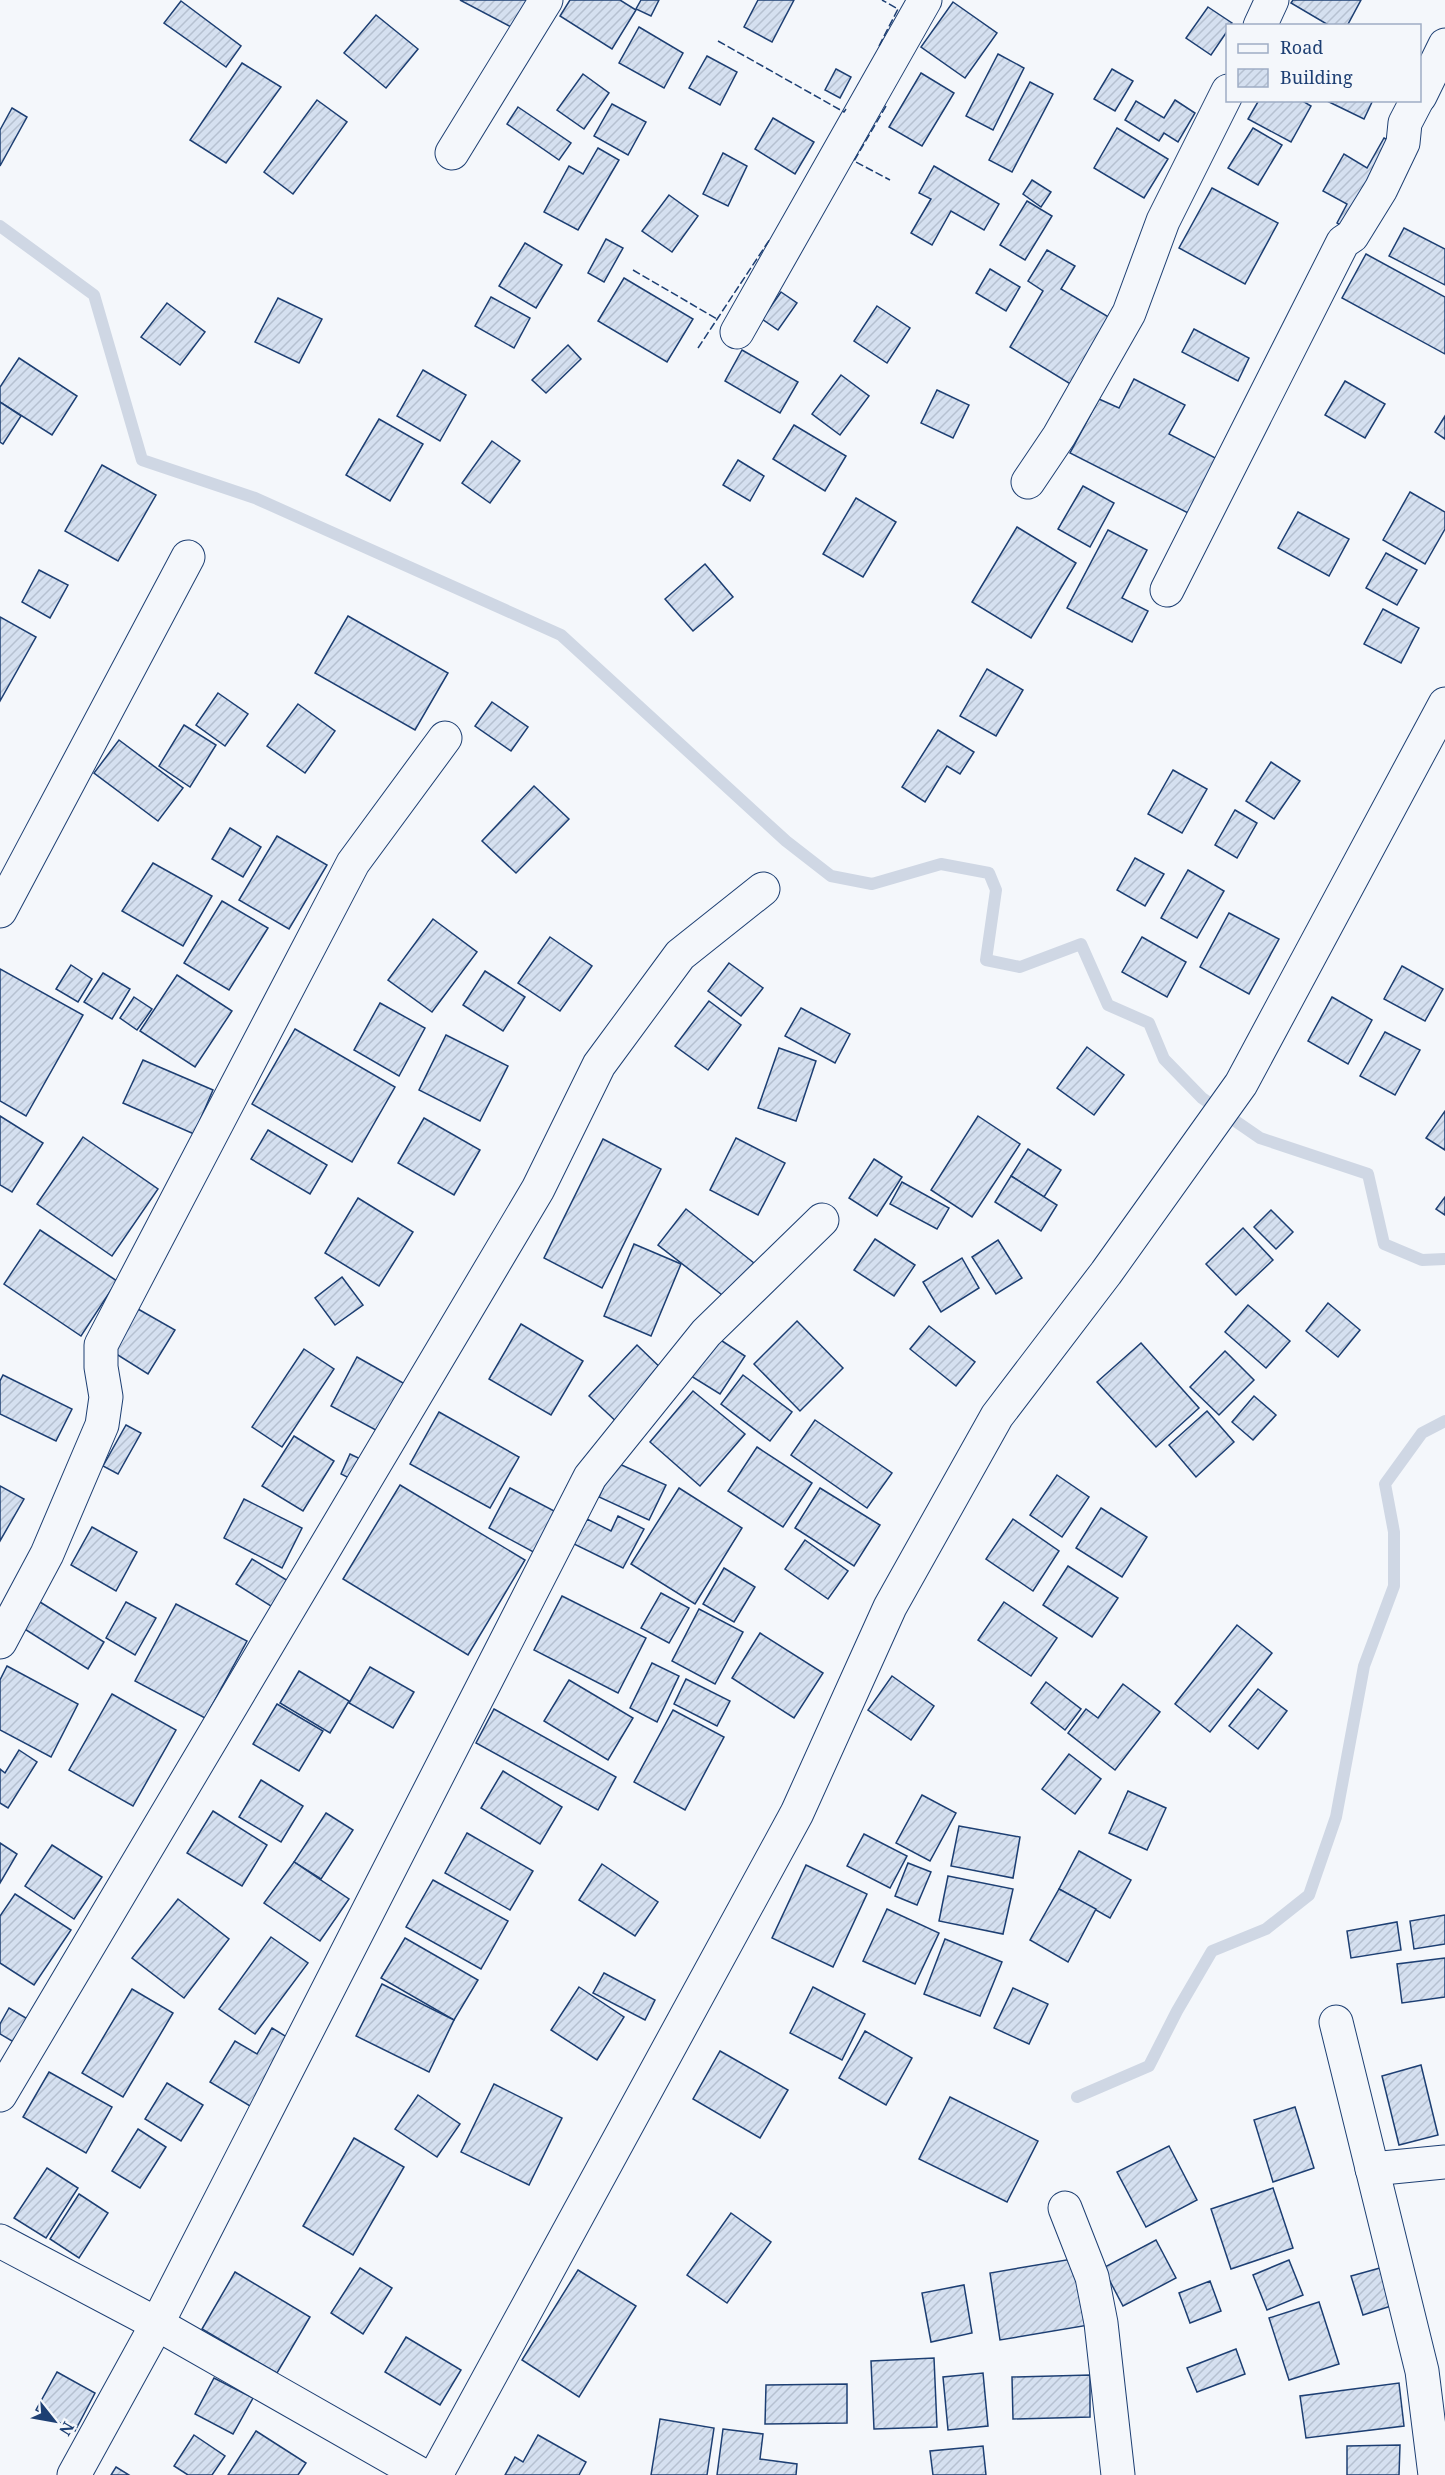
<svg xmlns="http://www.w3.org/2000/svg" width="1445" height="2475" viewBox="0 0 1445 2475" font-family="'Noto Serif',serif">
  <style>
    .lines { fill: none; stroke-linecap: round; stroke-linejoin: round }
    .stream { stroke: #cfd7e4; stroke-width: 12 }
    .building { fill: url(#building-hatch); stroke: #1d3f73; stroke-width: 1.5 }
    .minor-casing { stroke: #1d3f73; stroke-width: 35 }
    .minor { stroke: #f4f7fb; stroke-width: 33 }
    .fence { stroke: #1d3f73; stroke-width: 1.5; stroke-dasharray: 8 3; stroke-linecap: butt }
  </style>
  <defs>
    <pattern id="building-hatch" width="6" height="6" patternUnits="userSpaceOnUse" patternTransform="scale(1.5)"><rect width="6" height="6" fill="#d5e0f0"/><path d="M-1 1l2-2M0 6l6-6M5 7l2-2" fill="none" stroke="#b6c1d1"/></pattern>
  </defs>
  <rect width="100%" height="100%" fill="#f4f7fb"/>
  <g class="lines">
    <g class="stream">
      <polyline points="0,226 94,295 142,460 255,498 561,635 786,841 831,876 872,884 941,864 989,873 996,890 986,960 1020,967 1081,944 1108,1005 1149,1023 1164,1059 1202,1098 1260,1138 1368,1174 1384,1244 1422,1260 1445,1259"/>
      <polyline points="1077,2097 1149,2066 1177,2011 1212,1951 1266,1929 1309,1895 1336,1817 1364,1666 1394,1586 1394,1532 1385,1484 1422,1433 1445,1421"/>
    </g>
  </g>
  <g class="building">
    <polygon points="460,0 528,0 513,28"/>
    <polygon points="570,0 620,0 636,10 612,49 560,16"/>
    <polygon points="641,0 659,0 651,16 636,9"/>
    <polygon points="758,0 794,0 772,42 744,27"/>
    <polygon points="1293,0 1361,0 1347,26 1330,26 1291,3"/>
    <polygon points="181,1 241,46 226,67 164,23"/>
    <polygon points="953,2 997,33 965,78 921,47"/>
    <polygon points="1208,7 1232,23 1228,26 1228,30 1211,55 1186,38"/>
    <polygon points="376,15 418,49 386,88 344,53"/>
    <polygon points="639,27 683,53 664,88 619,63"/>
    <polygon points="998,54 1024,68 993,130 966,116"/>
    <polygon points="707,56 737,72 720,105 689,88"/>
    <polygon points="242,63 281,87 226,163 190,140"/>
    <polygon points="836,69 851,77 840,98 825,90"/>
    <polygon points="1112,69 1133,81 1115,111 1094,99"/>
    <polygon points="921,73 954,93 922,146 889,127"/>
    <polygon points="583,74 609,93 584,129 557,110"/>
    <polygon points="1030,82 1053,94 1012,172 989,160"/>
    <polygon points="317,100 347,122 293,194 264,172"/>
    <polygon points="1175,100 1195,113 1178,142 1164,133 1159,141 1125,120 1136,101 1164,118"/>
    <polygon points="1259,100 1301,100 1311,106 1291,142 1248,119"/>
    <polygon points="1325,100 1373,100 1364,119"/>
    <polygon points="612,104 646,122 628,155 594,136"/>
    <polygon points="518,107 571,143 559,160 507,124"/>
    <polygon points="12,108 27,117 0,166 0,130"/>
    <polygon points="773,118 814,142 795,174 755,149"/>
    <polygon points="1117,128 1168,159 1144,198 1094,168"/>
    <polygon points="1253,128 1282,145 1258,185 1228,168"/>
    <polygon points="1384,138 1397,145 1350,231 1337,223 1347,204 1323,191 1344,154 1367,168"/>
    <polygon points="598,148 619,160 578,230 544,212 569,166 583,174"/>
    <polygon points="723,153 747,166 728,206 703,194"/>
    <polygon points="934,166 999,204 984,230 951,211 932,245 911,233 931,199 919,193"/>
    <polygon points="1032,180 1051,192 1041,207 1023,194"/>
    <polygon points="1212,188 1278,223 1245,284 1179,248"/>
    <polygon points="669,195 698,216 672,252 642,231"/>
    <polygon points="1027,201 1052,216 1025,260 1000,245"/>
    <polygon points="1404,228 1445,249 1445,285 1389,256"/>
    <polygon points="606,239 623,248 604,282 588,273"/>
    <polygon points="525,243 562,265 536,308 499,286"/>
    <polygon points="1047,250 1075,266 1061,289 1112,319 1072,385 1010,347 1043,291 1028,281"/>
    <polygon points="1366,254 1445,297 1445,354 1342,298"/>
    <polygon points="990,269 1020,287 1006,311 976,293"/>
    <polygon points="624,278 693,319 667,362 598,321"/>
    <polygon points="781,292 797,303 778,330 762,319"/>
    <polygon points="491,297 530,318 514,348 475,326"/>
    <polygon points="278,298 322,319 299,363 255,342"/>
    <polygon points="167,303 205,332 180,365 141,337"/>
    <polygon points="877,306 910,328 887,363 854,341"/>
    <polygon points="1194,329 1249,358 1238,381 1182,352"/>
    <polygon points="568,345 581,359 546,393 532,380"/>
    <polygon points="742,350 798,382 780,413 725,381"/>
    <polygon points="19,358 77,396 52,435 0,402 0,387"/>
    <polygon points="423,370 466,395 440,441 397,416"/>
    <polygon points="841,375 869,396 840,435 812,414"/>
    <polygon points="1134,379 1185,405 1169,434 1225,463 1196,517 1070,453 1099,399 1119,408"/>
    <polygon points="1345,381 1385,404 1365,438 1325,415"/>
    <polygon points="937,390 969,405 953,438 921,423"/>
    <polygon points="0,402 21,416 3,444 0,442"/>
    <polygon points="1445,416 1445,439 1435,432"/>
    <polygon points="379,419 423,444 390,501 346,475"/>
    <polygon points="794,425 846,456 825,491 773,459"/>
    <polygon points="492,441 520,461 490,503 462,483"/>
    <polygon points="738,460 764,476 750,501 723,485"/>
    <polygon points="102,465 156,495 118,561 65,531"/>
    <polygon points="1083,486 1114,503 1090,547 1058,529"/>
    <polygon points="1410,492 1445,512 1445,529 1425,564 1383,540"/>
    <polygon points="856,498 896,522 863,577 823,554"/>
    <polygon points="1298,512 1349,539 1329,576 1278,548"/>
    <polygon points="1017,527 1076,563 1031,638 972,602"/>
    <polygon points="1108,530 1147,550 1122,598 1148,611 1132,642 1067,608"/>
    <polygon points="1386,553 1417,570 1397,605 1366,588"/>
    <polygon points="705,564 733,597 693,631 665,599"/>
    <polygon points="39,570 68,585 50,618 22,602"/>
    <polygon points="1383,609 1419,628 1401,663 1364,644"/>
    <polygon points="348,616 448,673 415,730 315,673"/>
    <polygon points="0,617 36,637 0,701"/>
    <polygon points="987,669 1023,690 996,736 960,716"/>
    <polygon points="218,693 248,714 225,746 196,725"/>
    <polygon points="492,702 528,727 511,751 475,726"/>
    <polygon points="298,704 335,731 305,773 267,746"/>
    <polygon points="184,725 216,745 190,787 159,766"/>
    <polygon points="938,730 974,752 960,774 947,766 925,802 902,787"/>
    <polygon points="119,740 183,788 158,821 94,773"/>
    <polygon points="1271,762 1300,781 1274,819 1246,801"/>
    <polygon points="1173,770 1207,789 1182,833 1148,814"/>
    <polygon points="534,786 569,819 516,873 482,841"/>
    <polygon points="1235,810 1257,823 1237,858 1215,845"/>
    <polygon points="230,828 261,847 243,877 212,859"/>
    <polygon points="277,836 327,865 289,929 239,900"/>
    <polygon points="1135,858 1164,874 1145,906 1117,890"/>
    <polygon points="153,863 212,896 183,946 122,911"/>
    <polygon points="1188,870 1224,891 1197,938 1161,918"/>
    <polygon points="222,901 268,928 229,990 184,963"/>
    <polygon points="1229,913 1279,939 1249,994 1200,967"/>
    <polygon points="433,919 477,952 432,1012 388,980"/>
    <polygon points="550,937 592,966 560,1011 518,983"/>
    <polygon points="1142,937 1186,962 1167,997 1122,972"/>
    <polygon points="729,963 763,988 741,1016 708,991"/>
    <polygon points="71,965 92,979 78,1002 56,989"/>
    <polygon points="1402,966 1443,989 1425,1021 1384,999"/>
    <polygon points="0,969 83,1015 26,1116 0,1101"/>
    <polygon points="485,971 525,997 503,1031 463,1005"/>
    <polygon points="103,973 130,989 112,1019 84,1002"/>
    <polygon points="177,975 232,1011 195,1067 140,1031"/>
    <polygon points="134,997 152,1009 137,1030 120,1018"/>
    <polygon points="1332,997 1372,1020 1348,1064 1308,1041"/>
    <polygon points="709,1001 741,1025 708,1070 675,1046"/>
    <polygon points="380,1003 425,1028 399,1076 354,1050"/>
    <polygon points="801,1008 850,1034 835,1063 785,1036"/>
    <polygon points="295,1029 395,1087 352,1162 252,1104"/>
    <polygon points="1385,1032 1420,1050 1395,1095 1360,1076"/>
    <polygon points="446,1035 508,1066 480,1121 419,1090"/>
    <polygon points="1087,1047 1124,1075 1094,1115 1057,1088"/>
    <polygon points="779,1048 816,1061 796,1121 758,1108"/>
    <polygon points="143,1060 213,1090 194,1134 123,1103"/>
    <polygon points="1445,1111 1445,1150 1426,1138"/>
    <polygon points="0,1116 43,1143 12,1192 0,1185"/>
    <polygon points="978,1116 1020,1144 972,1217 931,1190"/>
    <polygon points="424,1118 480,1150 454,1195 398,1163"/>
    <polygon points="268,1130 327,1165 310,1194 251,1159"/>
    <polygon points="83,1137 158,1189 112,1256 37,1204"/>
    <polygon points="736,1138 785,1163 758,1215 710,1190"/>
    <polygon points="603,1139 661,1169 602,1288 544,1258"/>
    <polygon points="1028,1149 1061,1170 1044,1197 1011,1176"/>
    <polygon points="874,1159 902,1177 877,1216 849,1198"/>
    <polygon points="1011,1176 1057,1205 1041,1231 995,1202"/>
    <polygon points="902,1182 949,1208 937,1229 890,1204"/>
    <polygon points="1445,1197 1445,1215 1436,1209"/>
    <polygon points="358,1198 413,1232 379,1286 325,1253"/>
    <polygon points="686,1209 754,1263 726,1298 658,1245"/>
    <polygon points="1271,1210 1293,1232 1276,1249 1254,1227"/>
    <polygon points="1243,1228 1273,1260 1236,1295 1206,1264"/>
    <polygon points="40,1230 117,1281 81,1336 4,1284"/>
    <polygon points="875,1239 915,1265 894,1296 854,1270"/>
    <polygon points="998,1240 1022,1278 996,1294 972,1257"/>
    <polygon points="634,1244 681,1264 651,1336 604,1316"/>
    <polygon points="962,1258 979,1288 941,1312 923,1282"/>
    <polygon points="342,1277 363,1305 335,1325 315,1298"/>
    <polygon points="1328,1303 1360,1330 1338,1357 1306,1331"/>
    <polygon points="1248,1305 1290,1341 1266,1368 1225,1332"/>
    <polygon points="138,1309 175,1330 148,1374 113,1352"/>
    <polygon points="797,1321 843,1368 800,1411 754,1364"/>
    <polygon points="521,1324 583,1361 551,1415 489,1379"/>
    <polygon points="929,1326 975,1362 956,1386 910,1349"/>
    <polygon points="716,1337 745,1356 720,1394 691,1376"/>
    <polygon points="1141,1343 1199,1408 1156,1447 1097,1382"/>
    <polygon points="637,1345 668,1375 620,1425 589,1396"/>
    <polygon points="304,1349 334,1369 282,1447 252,1427"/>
    <polygon points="1225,1351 1254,1380 1219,1415 1190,1387"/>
    <polygon points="357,1357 412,1388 385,1435 331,1406"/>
    <polygon points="3,1375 72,1409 56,1441 0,1414 0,1381"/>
    <polygon points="743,1375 792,1412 770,1441 721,1404"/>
    <polygon points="693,1391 745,1434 700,1486 650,1442"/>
    <polygon points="1254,1396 1276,1415 1253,1440 1232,1422"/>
    <polygon points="1207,1411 1234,1442 1196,1477 1169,1445"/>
    <polygon points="439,1412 519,1457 490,1508 410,1464"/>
    <polygon points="815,1420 892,1473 867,1508 791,1455"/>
    <polygon points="126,1425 141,1433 118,1474 103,1466"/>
    <polygon points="294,1436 334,1461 303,1511 262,1486"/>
    <polygon points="757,1447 812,1483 783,1527 728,1491"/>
    <polygon points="350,1454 371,1464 361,1484 341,1474"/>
    <polygon points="615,1462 666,1485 649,1520 599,1497"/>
    <polygon points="1057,1475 1089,1497 1062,1537 1030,1515"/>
    <polygon points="400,1485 525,1560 468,1655 343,1579"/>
    <polygon points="0,1486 24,1499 0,1541"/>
    <polygon points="510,1488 560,1514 539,1555 489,1528"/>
    <polygon points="679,1488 742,1528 695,1604 631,1564"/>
    <polygon points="820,1488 880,1525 854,1566 795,1528"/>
    <polygon points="244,1499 302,1528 282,1568 224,1538"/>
    <polygon points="1101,1508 1147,1537 1122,1577 1076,1548"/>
    <polygon points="618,1516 644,1529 623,1568 574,1544 587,1519 611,1531"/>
    <polygon points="1013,1519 1059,1551 1033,1591 986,1559"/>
    <polygon points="92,1527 137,1552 116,1591 71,1565"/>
    <polygon points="805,1540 848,1571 828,1599 785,1569"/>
    <polygon points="252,1559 298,1587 282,1613 236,1584"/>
    <polygon points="1068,1566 1118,1598 1092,1637 1043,1605"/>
    <polygon points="724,1568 755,1587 734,1622 703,1604"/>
    <polygon points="661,1593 689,1608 669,1643 641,1628"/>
    <polygon points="562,1596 646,1638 618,1693 534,1650"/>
    <polygon points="40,1602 104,1642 88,1669 23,1628"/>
    <polygon points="126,1602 156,1618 135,1655 106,1638"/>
    <polygon points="1004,1602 1057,1638 1031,1676 978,1640"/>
    <polygon points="176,1604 247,1641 205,1718 135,1681"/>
    <polygon points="699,1609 743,1632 715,1684 672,1661"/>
    <polygon points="1237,1625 1272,1653 1210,1732 1175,1704"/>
    <polygon points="760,1633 823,1673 794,1718 732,1678"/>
    <polygon points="652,1663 679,1676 657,1722 630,1708"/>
    <polygon points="7,1666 78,1704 51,1757 0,1730 0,1680"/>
    <polygon points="370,1667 414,1692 393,1728 349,1703"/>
    <polygon points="299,1671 349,1701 330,1733 280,1703"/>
    <polygon points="892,1676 934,1706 911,1740 868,1710"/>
    <polygon points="686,1679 730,1701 717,1726 674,1704"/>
    <polygon points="569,1680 633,1718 608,1760 544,1721"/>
    <polygon points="1046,1682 1081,1709 1065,1730 1031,1703"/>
    <polygon points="1123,1684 1160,1712 1115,1770 1068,1733 1086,1709 1098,1718"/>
    <polygon points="1258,1689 1287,1711 1258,1749 1229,1726"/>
    <polygon points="112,1694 176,1730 133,1806 69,1770"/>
    <polygon points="277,1704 323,1731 299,1771 253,1744"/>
    <polygon points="494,1709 616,1777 598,1810 476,1743"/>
    <polygon points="673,1710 724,1737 685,1810 634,1782"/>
    <polygon points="19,1750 37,1762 8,1808 0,1803 0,1769 5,1773"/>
    <polygon points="1069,1754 1101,1779 1075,1814 1042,1789"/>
    <polygon points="503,1771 562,1807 540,1844 481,1808"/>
    <polygon points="261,1780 303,1806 281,1842 239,1817"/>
    <polygon points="1128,1791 1166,1808 1147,1850 1109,1833"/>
    <polygon points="922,1795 956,1813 930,1861 896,1843"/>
    <polygon points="213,1811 267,1845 242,1886 187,1853"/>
    <polygon points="326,1813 353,1830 321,1879 294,1862"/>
    <polygon points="959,1826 1020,1837 1013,1878 951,1866"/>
    <polygon points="467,1833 533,1871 510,1910 445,1873"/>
    <polygon points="864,1834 907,1856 890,1888 847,1866"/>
    <polygon points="0,1843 17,1854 0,1883"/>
    <polygon points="52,1845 102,1877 74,1919 25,1886"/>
    <polygon points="1079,1851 1131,1880 1110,1918 1059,1889"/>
    <polygon points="294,1862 349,1899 320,1941 264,1903"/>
    <polygon points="908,1863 931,1872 917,1905 895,1896"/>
    <polygon points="602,1864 658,1902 635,1936 579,1900"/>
    <polygon points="806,1865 867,1894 833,1967 772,1938"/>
    <polygon points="948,1876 1013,1889 1003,1934 939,1921"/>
    <polygon points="433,1880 508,1921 481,1969 406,1927"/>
    <polygon points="1059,1889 1096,1909 1068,1962 1030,1940"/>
    <polygon points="15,1894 71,1930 34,1985 0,1963 0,1916"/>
    <polygon points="178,1899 229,1939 184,1998 132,1958"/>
    <polygon points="887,1909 939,1933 915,1984 863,1961"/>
    <polygon points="1445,1915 1445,1944 1414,1949 1410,1921"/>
    <polygon points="1397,1922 1401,1950 1351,1958 1347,1931"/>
    <polygon points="271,1937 308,1963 255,2034 219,2009"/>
    <polygon points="405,1938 478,1980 454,2020 381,1978"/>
    <polygon points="945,1939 1002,1962 980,2016 924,1994"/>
    <polygon points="1445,1958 1445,1997 1402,2003 1397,1964"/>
    <polygon points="604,1973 655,2000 645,2020 593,1993"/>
    <polygon points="382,1984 454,2020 429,2072 356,2036"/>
    <polygon points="579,1987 624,2017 597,2060 551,2030"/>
    <polygon points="813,1987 865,2014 842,2060 790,2033"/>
    <polygon points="1013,1988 1048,2004 1029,2044 994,2028"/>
    <polygon points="132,1989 173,2013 123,2097 82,2073"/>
    <polygon points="9,2008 36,2024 22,2047 0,2034 0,2024"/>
    <polygon points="272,2028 295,2042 255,2109 210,2082 235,2041 257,2054"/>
    <polygon points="865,2031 912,2058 886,2105 839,2078"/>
    <polygon points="720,2051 788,2090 760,2138 693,2099"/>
    <polygon points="1421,2065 1438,2135 1399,2145 1382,2076"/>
    <polygon points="49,2072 112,2107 86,2153 23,2117"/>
    <polygon points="167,2083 203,2105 181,2141 145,2119"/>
    <polygon points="494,2084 562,2118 529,2185 461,2152"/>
    <polygon points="418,2095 460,2124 437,2157 395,2129"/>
    <polygon points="950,2097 1038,2141 1007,2202 919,2159"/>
    <polygon points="1295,2107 1314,2168 1273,2182 1254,2120"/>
    <polygon points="138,2129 166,2147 140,2188 112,2171"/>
    <polygon points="354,2138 404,2167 353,2255 303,2226"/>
    <polygon points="1169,2146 1197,2200 1146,2227 1117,2172"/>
    <polygon points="47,2168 78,2188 46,2238 14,2218"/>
    <polygon points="1273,2188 1293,2248 1231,2269 1211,2209"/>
    <polygon points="79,2194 108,2213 79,2258 50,2239"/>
    <polygon points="731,2213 771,2242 727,2303 687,2275"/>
    <polygon points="1156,2240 1176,2278 1123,2306 1103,2268"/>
    <polygon points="1084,2257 1095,2324 1000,2340 990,2273"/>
    <polygon points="1289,2260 1303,2295 1267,2310 1253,2275"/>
    <polygon points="360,2268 392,2288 363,2334 331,2313"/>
    <polygon points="1380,2268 1391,2306 1363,2315 1351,2276"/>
    <polygon points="578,2270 636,2306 579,2397 522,2360"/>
    <polygon points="235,2272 310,2317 277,2373 202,2329"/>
    <polygon points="1210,2281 1221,2311 1190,2323 1179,2293"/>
    <polygon points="964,2285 972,2333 931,2342 922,2293"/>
    <polygon points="1319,2302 1339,2364 1289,2380 1269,2318"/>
    <polygon points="406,2337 461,2370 440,2405 385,2372"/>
    <polygon points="1236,2349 1245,2374 1197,2392 1187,2368"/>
    <polygon points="934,2358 937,2427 874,2429 871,2361"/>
    <polygon points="57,2372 95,2393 75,2431 36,2410"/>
    <polygon points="983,2373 988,2426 948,2430 943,2377"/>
    <polygon points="1090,2375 1090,2417 1013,2419 1012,2377"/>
    <polygon points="214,2378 253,2398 233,2434 195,2414"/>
    <polygon points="1399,2383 1404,2426 1306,2438 1300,2396"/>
    <polygon points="847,2384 847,2423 765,2424 766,2385"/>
    <polygon points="660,2419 714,2428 707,2475 651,2475"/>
    <polygon points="723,2429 763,2434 760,2459 797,2464 796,2475 717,2475"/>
    <polygon points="256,2431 306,2463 298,2475 228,2475"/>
    <polygon points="194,2435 225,2456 212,2475 188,2475 174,2466"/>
    <polygon points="538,2435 586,2462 579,2475 505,2475 515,2457 523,2462"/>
    <polygon points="1400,2445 1399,2475 1347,2475 1347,2446"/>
    <polygon points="983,2446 986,2475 933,2475 930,2451"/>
    <polygon points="116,2467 129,2475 111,2475"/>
  </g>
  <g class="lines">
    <defs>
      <g id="minor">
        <polyline points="1260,26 1272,0"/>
        <polyline points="1420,96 1445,45"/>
        <polyline points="452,153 546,0"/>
        <polyline points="737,332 925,0"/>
        <polyline points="1028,482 1059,436 1129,313 1163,221 1228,91"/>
        <polyline points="1167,590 1343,242 1352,236 1381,189 1403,143 1405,123 1417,100"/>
        <polyline points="0,911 188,557"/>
        <polyline points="0,1642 47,1554 102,1425 106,1397 101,1367 101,1345 353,863 445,738"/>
        <polyline points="1336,2022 1422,2371 1435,2475"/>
        <polyline points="0,2095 538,1189 599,1065 680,955 763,889"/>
        <polyline points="1372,2169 1445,2162"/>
        <polyline points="1065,2208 1092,2277 1101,2323 1118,2475"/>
        <polyline points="0,2241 157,2324 422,2475"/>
        <polyline points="74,2475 157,2324 590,1477 706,1333 822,1220"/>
        <polyline points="436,2475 797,1813 890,1607 997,1416 1106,1273 1241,1084 1445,704"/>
      </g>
    </defs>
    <use href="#minor" class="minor-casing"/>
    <use href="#minor" class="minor"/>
    <g class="fence">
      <polyline points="718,41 844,112 846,109"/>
      <polyline points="879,46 898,9 882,0"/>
      <polyline points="886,106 854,161 890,180"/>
      <polyline points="633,270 717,319"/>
      <polyline points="698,348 770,239"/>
    </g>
  </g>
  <rect x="1226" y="24" width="195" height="78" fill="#f4f7fb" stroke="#9eadc5" stroke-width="1.5"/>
  <rect x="1238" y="44" width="30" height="9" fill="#f4f7fb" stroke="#9eadc5" stroke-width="1.5"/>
  <text x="1280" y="54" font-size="18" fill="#1d3f73">Road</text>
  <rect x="1238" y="69" width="30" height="18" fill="url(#building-hatch)" stroke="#9eadc5" stroke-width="1.5"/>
  <text x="1280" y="84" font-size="18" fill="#1d3f73">Building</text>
  <g transform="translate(54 2421) rotate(121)" stroke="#f4f7fb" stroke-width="4.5" paint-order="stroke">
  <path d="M0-4.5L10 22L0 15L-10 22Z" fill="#1d3f73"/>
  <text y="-9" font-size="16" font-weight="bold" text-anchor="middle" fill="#1d3f73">N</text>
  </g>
</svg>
